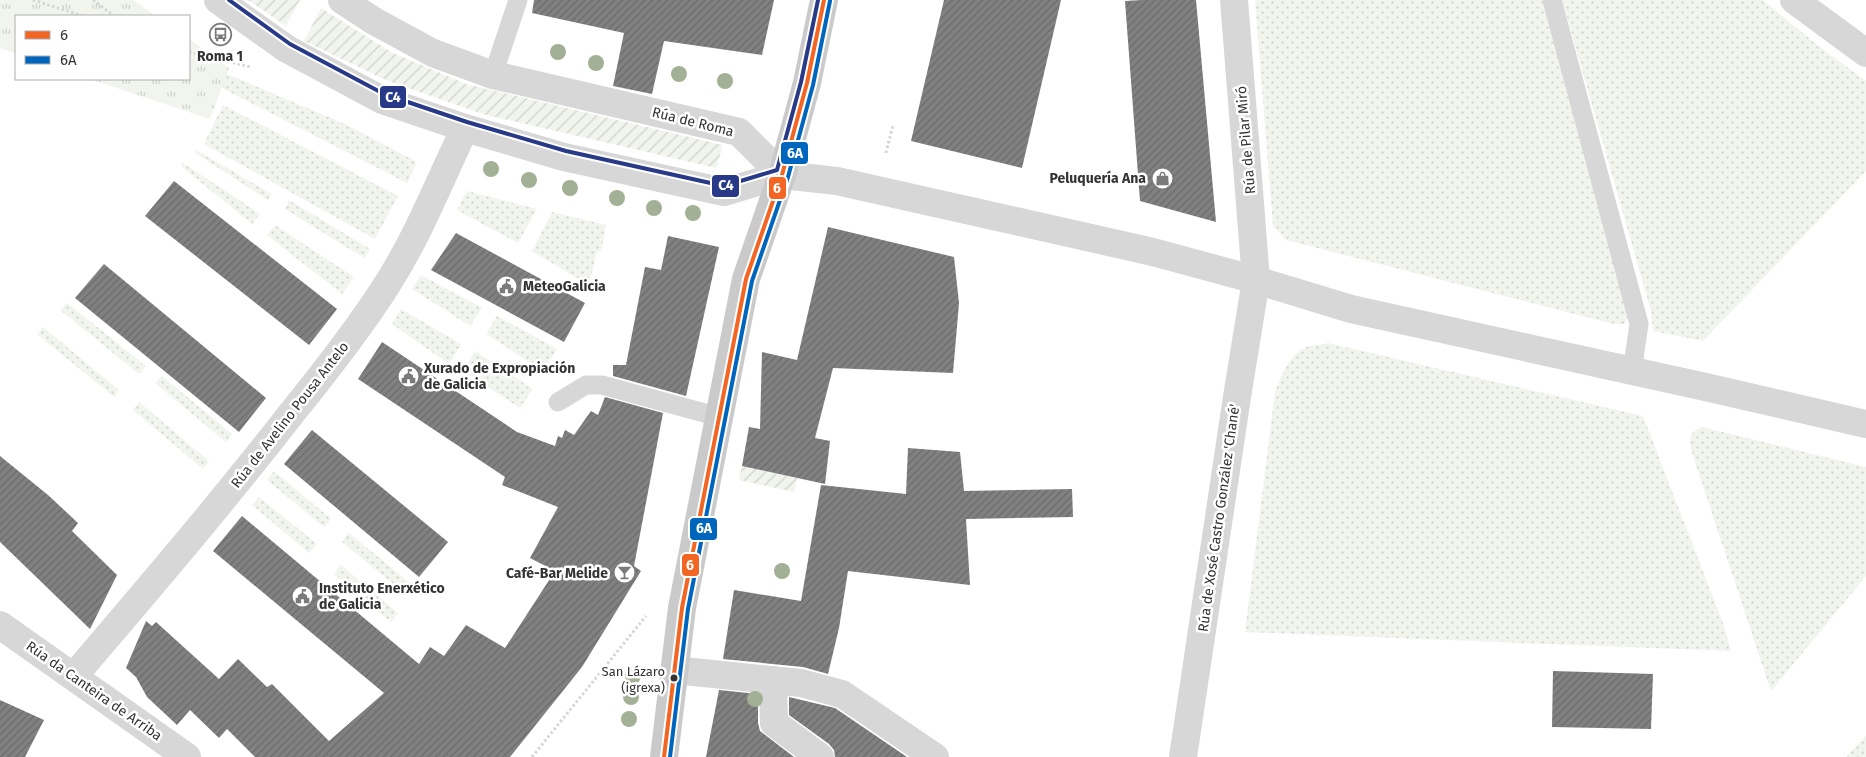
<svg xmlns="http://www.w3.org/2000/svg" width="1866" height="757" viewBox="0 0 1866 757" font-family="'Fira Sans',sans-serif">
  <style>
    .grass { fill: url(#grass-dots) }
    .park { fill: url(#park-tufts) }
    .garden { fill: url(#garden-furrows) }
    .building { fill: url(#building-hatch) }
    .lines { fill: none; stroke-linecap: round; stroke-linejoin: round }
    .path { stroke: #d6d6d6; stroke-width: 3; stroke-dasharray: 2.5 2.5; stroke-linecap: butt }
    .lane { stroke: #d7d7d7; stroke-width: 19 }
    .street { stroke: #d7d7d7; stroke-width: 28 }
    .primary { stroke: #cacaca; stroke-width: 28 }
    .bus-1-casing { stroke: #fff; stroke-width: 8 }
    .bus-2-casing { stroke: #fff; stroke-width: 8 }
    .bus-3-casing { stroke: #fff; stroke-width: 8 }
    .bus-1 { stroke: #f26522; stroke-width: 4 }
    .bus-2 { stroke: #0065bd; stroke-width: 4 }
    .bus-3 { stroke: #283a87; stroke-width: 4 }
    .tree { fill: #a2b095 }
    .bus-dot { fill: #333; stroke: #fff; stroke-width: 2 }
    .labels { text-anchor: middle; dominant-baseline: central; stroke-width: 5; stroke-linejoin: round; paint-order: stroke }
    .bus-label { font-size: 13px; fill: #333; stroke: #fff; text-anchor: end }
    .poi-label { font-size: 14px; font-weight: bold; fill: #333; stroke: #fff; text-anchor: start }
    .street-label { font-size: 14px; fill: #333; stroke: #fff }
    .line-badge { stroke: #fff; stroke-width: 2 }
    .badge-label { font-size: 14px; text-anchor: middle; font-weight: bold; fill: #fff }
  </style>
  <defs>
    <pattern id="grass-dots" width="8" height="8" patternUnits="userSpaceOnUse" patternTransform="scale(1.25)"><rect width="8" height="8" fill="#f1f5ed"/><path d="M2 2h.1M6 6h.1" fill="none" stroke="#cfd2cc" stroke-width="1.8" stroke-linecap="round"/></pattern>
    <pattern id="park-tufts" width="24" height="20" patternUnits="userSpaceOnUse" patternTransform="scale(1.25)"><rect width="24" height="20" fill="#f1f5ed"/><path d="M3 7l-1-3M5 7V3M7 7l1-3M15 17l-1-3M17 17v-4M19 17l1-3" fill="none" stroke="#cfd2cc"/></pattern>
    <pattern id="garden-furrows" width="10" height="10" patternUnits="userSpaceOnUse" patternTransform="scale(1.25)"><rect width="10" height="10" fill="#f1f5ed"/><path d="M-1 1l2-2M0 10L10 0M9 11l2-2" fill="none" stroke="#cfd2cc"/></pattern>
    <pattern id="building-hatch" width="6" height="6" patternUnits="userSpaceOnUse" patternTransform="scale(1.25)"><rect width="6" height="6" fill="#818181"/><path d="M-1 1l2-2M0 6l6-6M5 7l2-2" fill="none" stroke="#6a6a6a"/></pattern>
  </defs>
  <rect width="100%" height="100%" fill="#fff"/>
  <g class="grass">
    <polygon points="1255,0 1544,0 1630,314 1624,324 1614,324 1286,240 1273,226"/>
    <polygon points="1562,0 1763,0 1821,48 1866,81 1866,171 1703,341 1653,331 1651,311"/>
    <polygon points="222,72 345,124 417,162 407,183 216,85"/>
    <polygon points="223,105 398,196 375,239 204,144"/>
    <polygon points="196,150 272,194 268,200 195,153"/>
    <polygon points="183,163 260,214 252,224 181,166"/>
    <polygon points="467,191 537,209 518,243 457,210"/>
    <polygon points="289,200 370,249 364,258 285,209"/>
    <polygon points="552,212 606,225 601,252 597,251 589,285 532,251"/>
    <polygon points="275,225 354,277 342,294 267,235"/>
    <polygon points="421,275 482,308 470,326 412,289"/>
    <polygon points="67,303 146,366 139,374 60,310"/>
    <polygon points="401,309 461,344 449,364 392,324"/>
    <polygon points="497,316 557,349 543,371 486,334"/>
    <polygon points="43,327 119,390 114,397 37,334"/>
    <path d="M1328,343L1643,416L1723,623L1731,651L1245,632L1275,392C1281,377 1288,357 1304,348C1310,345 1321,345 1328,343Z"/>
    <polygon points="475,351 533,389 520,408 463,371"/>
    <polygon points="162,376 232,434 226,442 155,383"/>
    <polygon points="139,402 209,461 203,469 133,410"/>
    <path d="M1702,427L1866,467V576L1771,691L1691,450C1689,436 1689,433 1702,427Z"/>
    <polygon points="274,471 331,519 324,527 267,480"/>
    <polygon points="259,497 317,544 309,553 252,505"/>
    <polygon points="349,533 410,583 403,592 342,542"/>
    <polygon points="341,565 398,613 391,622 334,574"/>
    <polygon points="1866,736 1866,757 1846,757"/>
  </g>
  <g class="park">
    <polygon points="0,0 133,0 156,16 16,16 16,54 0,48"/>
    <polygon points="189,39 229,68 210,119 90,79 189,79"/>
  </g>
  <g class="garden">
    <polygon points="248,0 300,0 286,26"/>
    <polygon points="321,8 391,52 466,84 723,145 716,168 486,115 388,81 304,41"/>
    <polygon points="742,466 797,478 794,492 739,480"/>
  </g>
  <g class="building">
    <polygon points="534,0 774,0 762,55 664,41 652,94 613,86 624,33 532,13"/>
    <polygon points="944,0 1061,0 1022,168 911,141"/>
    <polygon points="1142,0 1196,0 1216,222 1140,201 1125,1"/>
    <polygon points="174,181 337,309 309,345 145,216"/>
    <polygon points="828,227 954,257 959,303 953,373 833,368 815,438 830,441 825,484 742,466 749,427 760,429 762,352 797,360"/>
    <polygon points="456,233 585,303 564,342 431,270"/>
    <polygon points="668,236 719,247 686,396 613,376 613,365 626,365 645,267 661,270"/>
    <polygon points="104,264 266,398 239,432 75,298"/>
    <polygon points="382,342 517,432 555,446 558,436 562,438 565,430 574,435 591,411 598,415 605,397 663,413 634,566 641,571 582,667 510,757 255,757 227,729 219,738 190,710 177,725 147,697 136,677 126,668 146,621 152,626 156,622 219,679 238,659 267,687 272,684 329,741 384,693 213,551 242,516 419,664 430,647 444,656 466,625 505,648 555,571 530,558 558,507 502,485 505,477 358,379"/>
    <polygon points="312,430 448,542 419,577 284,464"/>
    <polygon points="908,448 960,452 964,491 1072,489 1073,517 966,519 970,585 848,571 839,628 828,674 803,667 723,659 734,590 801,601 821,485 906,494"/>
    <polygon points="0,456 48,495 78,523 72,531 117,575 90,629 0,542"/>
    <polygon points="1553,671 1653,674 1651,729 1552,727"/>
    <polygon points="719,690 758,694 758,723 760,731 794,757 706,757"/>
    <polygon points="789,697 835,708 907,757 835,757 834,750 829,744 789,715"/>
    <polygon points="0,700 44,720 25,757 0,757"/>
  </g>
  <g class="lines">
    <g class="path">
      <polyline points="33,0 83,16"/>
      <polyline points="93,0 114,16"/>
      <polyline points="189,52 251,67"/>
      <polyline points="886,153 893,125"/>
      <polyline points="532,757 646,616"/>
    </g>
    <g class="lane">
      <polyline points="1552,0 1639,324 1632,372"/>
      <polyline points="493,75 518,0"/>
      <polyline points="558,402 586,385 602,385 719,417"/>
    </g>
    <g class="street">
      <polyline points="218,0 287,49 382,100 465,128 564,157 724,192 782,175 837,181 1153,252 1256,280 1351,309 1710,388 1866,424"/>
      <polyline points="342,0 374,21 433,53 493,75 739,132 782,175"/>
      <polyline points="1794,0 1866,53"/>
      <polyline points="0,625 187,757"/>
      <polyline points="674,670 801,683 842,694 935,757"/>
      <path d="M74,676C147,590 221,504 291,414C325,372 359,329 388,283C419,234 440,180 465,128"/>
      <polyline points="773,680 774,723 820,757"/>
      <polyline points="1183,757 1237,397 1256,280 1234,0"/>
    </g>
    <polyline class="primary" points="664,757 682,608 746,279 782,175 807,83 824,0"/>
    <defs>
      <polyline id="bus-1" points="664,757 682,608 746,279 782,175 807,83 824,0"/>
      <polyline id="bus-2" points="670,757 688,609 752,281 788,177 813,85 830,1"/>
      <polyline id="bus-3" points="229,0 290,44 384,94 467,122 566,151 724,186 777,170 801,82 818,0"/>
    </defs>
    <use href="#bus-1" class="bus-1-casing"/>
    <use href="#bus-2" class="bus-2-casing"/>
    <use href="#bus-3" class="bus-3-casing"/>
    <use href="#bus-1" class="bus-1"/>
    <use href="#bus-2" class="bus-2"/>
    <use href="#bus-3" class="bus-3"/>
  </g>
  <g class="tree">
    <circle cx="558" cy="52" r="8"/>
    <circle cx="596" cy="63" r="8"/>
    <circle cx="679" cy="74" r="8"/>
    <circle cx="725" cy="81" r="8"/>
    <circle cx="491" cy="169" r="8"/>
    <circle cx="529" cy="180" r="8"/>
    <circle cx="570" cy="188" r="8"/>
    <circle cx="617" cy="198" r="8"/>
    <circle cx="654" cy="208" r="8"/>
    <circle cx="693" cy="213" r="8"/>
    <circle cx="782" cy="571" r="8"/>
    <circle cx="633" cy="676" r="8"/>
    <circle cx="631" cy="697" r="8"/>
    <circle cx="755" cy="699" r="8"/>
    <circle cx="629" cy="719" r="8"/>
  </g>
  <defs>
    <symbol id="bus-ring" viewBox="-11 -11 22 22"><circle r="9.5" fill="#fff" stroke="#7a7a7a" stroke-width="1.5"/><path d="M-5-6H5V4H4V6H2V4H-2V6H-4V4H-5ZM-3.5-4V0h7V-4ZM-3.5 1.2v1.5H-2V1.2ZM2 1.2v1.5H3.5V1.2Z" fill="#7a7a7a"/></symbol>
    <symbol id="shop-ring" viewBox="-11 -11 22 22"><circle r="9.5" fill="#fff" stroke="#7a7a7a" stroke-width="1.5"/><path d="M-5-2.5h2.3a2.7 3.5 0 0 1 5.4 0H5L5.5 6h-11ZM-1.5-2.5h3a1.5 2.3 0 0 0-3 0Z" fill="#7a7a7a"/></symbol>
    <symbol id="civic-ring" viewBox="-11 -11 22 22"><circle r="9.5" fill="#fff" stroke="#7a7a7a" stroke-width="1.5"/><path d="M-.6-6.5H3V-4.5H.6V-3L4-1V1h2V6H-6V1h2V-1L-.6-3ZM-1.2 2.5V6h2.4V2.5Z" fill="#7a7a7a"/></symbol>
    <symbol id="bar-ring" viewBox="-11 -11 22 22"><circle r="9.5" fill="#fff" stroke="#7a7a7a" stroke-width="1.5"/><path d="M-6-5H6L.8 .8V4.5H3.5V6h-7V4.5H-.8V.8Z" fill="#7a7a7a"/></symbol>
  </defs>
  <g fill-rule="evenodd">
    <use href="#bus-ring" x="208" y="22" width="25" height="25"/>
    <use href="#shop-ring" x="1150" y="166" width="25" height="25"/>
    <use href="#civic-ring" x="494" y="274" width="25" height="25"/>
    <use href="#civic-ring" x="396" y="364" width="25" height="25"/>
    <use href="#bar-ring" x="612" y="560" width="25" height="25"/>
    <use href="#civic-ring" x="290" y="584" width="25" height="25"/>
  </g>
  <circle class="bus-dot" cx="674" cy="678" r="4.5"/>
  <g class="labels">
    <g class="bus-label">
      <text x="665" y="671">San Lázaro<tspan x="665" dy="16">(igrexa)</tspan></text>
    </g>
    <g class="poi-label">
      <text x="220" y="56" text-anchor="middle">Roma 1</text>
      <text x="1146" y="178" text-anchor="end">Peluquería Ana</text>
      <text x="523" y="286">MeteoGalicia</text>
      <text x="424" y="368">Xurado de Expropiación<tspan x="424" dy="16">de Galicia</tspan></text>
      <text x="608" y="573" text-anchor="end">Café-Bar Melide</text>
      <text x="319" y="588">Instituto Enerxético<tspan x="319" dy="16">de Galicia</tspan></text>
    </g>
    <g class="street-label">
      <text transform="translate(693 122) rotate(14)">Rúa de Roma</text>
      <text transform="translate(1246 140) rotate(-95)">Rúa de Pilar Miró</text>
      <text transform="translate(290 415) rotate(-52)">Rúa de Avelino Pousa Antelo</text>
      <text transform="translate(1219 518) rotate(-82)">Rúa de Xosé Castro González 'Chané'</text>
      <text transform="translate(94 691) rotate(35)">Rúa da Canteira de Arriba</text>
    </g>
  </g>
  <g class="line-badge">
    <rect x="379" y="85" width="28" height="24" rx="5" fill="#283a87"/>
    <rect x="780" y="141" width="29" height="24" rx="5" fill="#0065bd"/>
    <rect x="711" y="174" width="29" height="24" rx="5" fill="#283a87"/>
    <rect x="768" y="176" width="19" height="24" rx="5" fill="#f26522"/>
    <rect x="689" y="517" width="29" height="24" rx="5" fill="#0065bd"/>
    <rect x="681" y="553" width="19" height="24" rx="5" fill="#f26522"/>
  </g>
  <g class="badge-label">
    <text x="393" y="102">C4</text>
    <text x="795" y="158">6A</text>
    <text x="726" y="190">C4</text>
    <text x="777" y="193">6</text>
    <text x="704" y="533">6A</text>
    <text x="690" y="570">6</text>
  </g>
  <rect x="15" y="15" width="175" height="65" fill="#ffffff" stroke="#adadad"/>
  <rect x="25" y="31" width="25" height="8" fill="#f26522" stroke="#adadad"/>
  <text x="60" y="40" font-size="15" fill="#333333">6</text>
  <rect x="25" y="56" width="25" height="8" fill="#0065bd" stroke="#adadad"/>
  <text x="60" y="65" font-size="15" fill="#333333">6A</text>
</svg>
